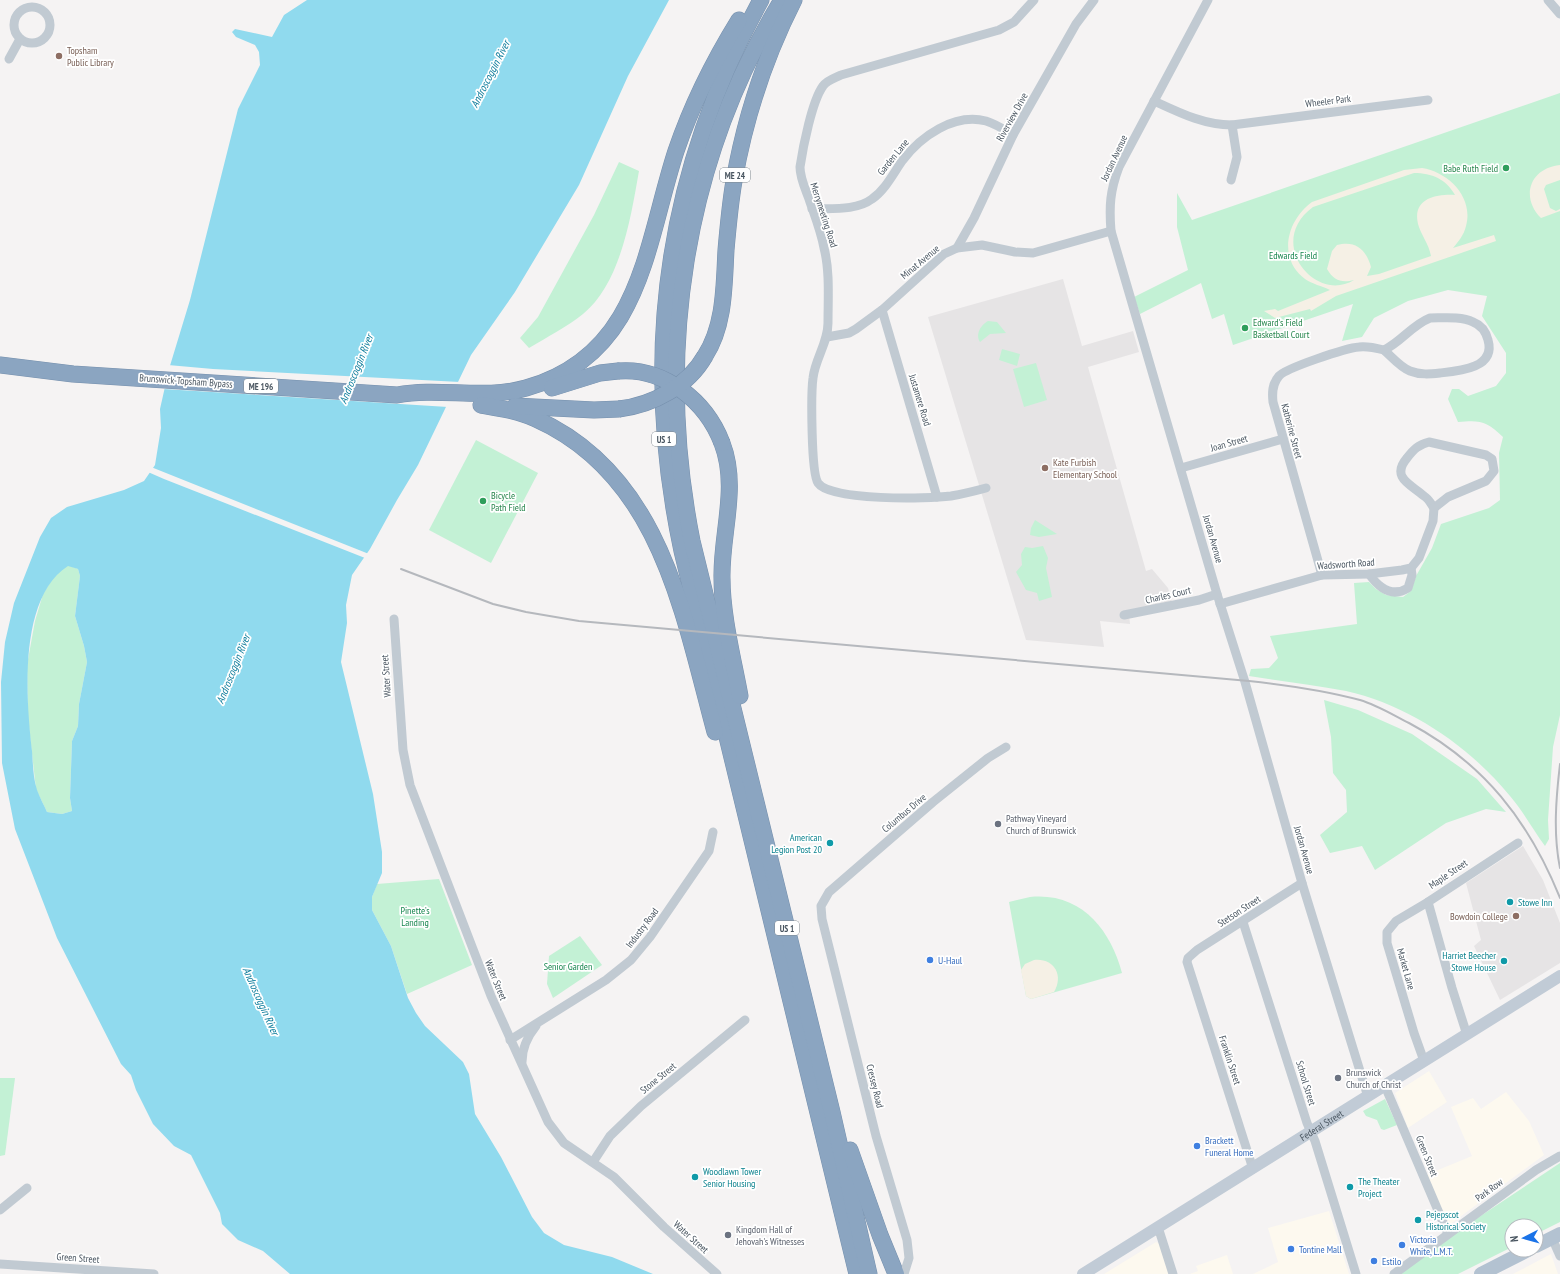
<svg xmlns="http://www.w3.org/2000/svg" width="1560" height="1274" viewBox="0 0 1560 1274" font-family="'PT Sans Narrow',sans-serif">
  <style>
    .commercial { fill: #fdf9ef }
    .education { fill: #e6e4e5 }
    .green { fill: #c3f1d5 }
    .sand { fill: #f5f0e5; fill-rule: evenodd }
    .water { fill: #90daee; fill-rule: evenodd }
    .pier { fill: #f5f3f3 }
    .lines { fill: none; stroke-linecap: round; stroke-linejoin: round }
    .highway-casing { stroke: #7690ad; stroke-width: 17 }
    .street { stroke: #c1cad2; stroke-width: 9 }
    .secondary { stroke: #c1cbd6; stroke-width: 12 }
    .primary { stroke: #b3c2d1; stroke-width: 14 }
    .highway { stroke: #8ba5c1; stroke-width: 16 }
    .rail { stroke: #b5b8bd; stroke-width: 2 }
    .highway-bridge-casing { stroke: #7690ad; stroke-width: 17; stroke-linecap: butt }
    .highway-bridge { stroke: #8ba5c1; stroke-width: 16 }
    .education-dot { fill: #8d6e63; stroke: #fff; stroke-width: 1.5 }
    .leisure-dot { fill: #2e9e5b; stroke: #fff; stroke-width: 1.5 }
    .worship-dot { fill: #6b7280; stroke: #fff; stroke-width: 1.5 }
    .culture-dot { fill: #0f9aa8; stroke: #fff; stroke-width: 1.5 }
    .shop-dot { fill: #3f7fe0; stroke: #fff; stroke-width: 1.5 }
    .labels { text-anchor: middle; dominant-baseline: central; stroke-width: 3.5; stroke-linejoin: round; paint-order: stroke }
    .shield { fill: #fff; stroke: #808990; stroke-width: 1 }
    .shield-label { font-size: 9px; font-weight: bold; fill: #4a5661 }
    .education-label { font-size: 10px; fill: #785e54; stroke: #fff; text-anchor: start }
    .street-label { font-size: 10px; fill: #4a5661; stroke: #fff }
    .leisure-label { font-size: 10px; fill: #27864d; stroke: #fff; text-anchor: start }
    .park-label { font-size: 10px; fill: #17864f; stroke: #fff }
    .worship-label { font-size: 10px; fill: #5b616d; stroke: #fff; text-anchor: start }
    .culture-label { font-size: 10px; fill: #0d838f; stroke: #fff; text-anchor: start }
    .shop-label { font-size: 10px; fill: #366cbe; stroke: #fff; text-anchor: start }
    .water-label { font-size: 11px; font-style: italic; fill: #0c7c9b; stroke: #fff }
  </style>
  <rect width="100%" height="100%" fill="#f5f3f3"/>
  <g class="commercial">
    <polygon points="1429,1071 1447,1102 1408,1128 1395,1093"/>
    <polygon points="1506,1092 1529,1121 1544,1155 1449,1225 1426,1175 1472,1156 1451,1107 1473,1098 1481,1109"/>
    <polygon points="1329,1211 1349,1274 1253,1274 1278,1262 1268,1228"/>
    <polygon points="1156,1242 1160,1244 1169,1274 1104,1274"/>
    <polygon points="1551,1254 1558,1274 1513,1274"/>
    <polygon points="1227,1255 1233,1274 1190,1274 1198,1271 1196,1266"/>
  </g>
  <g class="education">
    <polygon points="1063,279 1082,346 1133,331 1139,352 1088,367 1146,571 1152,569 1168,588 1172,602 1129,614 1130,624 1100,621 1104,647 1026,640 928,317"/>
    <polygon points="1523,846 1543,880 1560,923 1560,963 1500,1000 1474,946 1481,940 1466,883"/>
  </g>
  <g class="green">
    <path d="M1560,93V715L1553,747L1548,820L1549,839L1545,846C1533,830 1523,811 1510,796C1469,746 1409,705 1346,691C1314,685 1281,681 1249,676L1251,669L1269,668L1278,658L1270,636L1357,624L1354,583L1369,582L1376,589L1386,595L1403,597L1411,591L1416,576L1432,548L1441,524L1489,508L1500,500L1499,453L1503,437C1486,421 1481,420 1458,422L1448,399L1452,389H1459L1468,396L1496,386L1506,373V353L1482,316L1487,296L1448,290L1408,301L1374,318L1362,337L1342,341L1353,304L1233,345L1224,314L1212,319L1201,283L1140,314L1134,297L1188,270L1177,227V193L1192,220Z"/>
    <path d="M619,162L639,171C631,216 621,283 583,314C567,327 547,337 529,348L520,338L538,317L594,215Z"/>
    <path d="M988,321L997,322L1006,333L990,334L980,342C975,334 981,325 988,321Z"/>
    <polygon points="1002,349 1020,354 1017,366 999,360"/>
    <polygon points="1036,363 1047,400 1024,407 1013,369"/>
    <polygon points="476,440 538,473 491,563 429,530"/>
    <polygon points="1035,520 1057,534 1039,537 1030,535 1031,528"/>
    <polygon points="1043,546 1048,558 1046,568 1052,597 1039,601 1037,593 1026,590 1016,572 1022,565 1021,554 1025,547 1032,548"/>
    <polygon points="68,565 78,569 80,576 75,616 84,646 87,662 79,704 78,726 72,741 70,798 72,811 62,814 47,812 36,789 28,718 27,665 35,621 43,594 56,573"/>
    <polygon points="1324,700 1358,710 1412,734 1477,779 1506,812 1486,809 1446,823 1375,870 1362,846 1330,853 1320,835 1347,812 1346,790 1333,773 1331,737"/>
    <polygon points="439,879 472,965 407,994 391,946 372,910 372,897 377,884"/>
    <path d="M1030,897C1081,892 1110,929 1122,973L1031,999L1026,996L1009,902Z"/>
    <polygon points="580,936 602,965 553,998 547,984 549,956"/>
    <polygon points="0,1078 15,1078 5,1155 0,1156"/>
    <polygon points="1385,1099 1397,1125 1384,1130 1381,1129 1377,1120 1366,1116 1363,1111"/>
    <polygon points="1560,1163 1560,1222 1536,1234 1536,1226 1512,1226 1512,1247 1458,1274 1400,1274 1452,1235"/>
  </g>
  <g class="sand">
    <path d="M1560,165V180L1546,185L1544,189L1550,208L1556,211L1560,209V211L1541,218C1520,197 1530,168 1560,165Z"/>
    <path d="M1422,168C1448,172 1474,197 1466,226C1464,235 1458,242 1453,248L1494,235L1496,241L1336,296L1311,311L1310,309L1275,318L1264,311L1275,309L1278,311L1330,290C1322,286 1312,284 1305,279C1277,258 1287,220 1312,202L1404,170ZM1414,173C1432,173 1446,179 1455,195C1437,194 1412,198 1418,224C1421,235 1429,244 1431,256L1379,274L1367,276L1371,267C1366,249 1355,240 1337,245L1332,251L1327,269C1334,281 1342,283 1354,280C1315,304 1265,242 1313,207Z"/>
    <path d="M1034,960C1054,958 1064,975 1054,992L1031,999L1026,996L1021,970L1025,964Z"/>
  </g>
  <path class="water" d="M307,0H669L628,76L579,185L515,292L471,355L418,465L397,500L370,549L352,575L346,605L347,623L341,662L373,794L382,852V873L372,897V910L391,946L408,998L416,1013L425,1026L463,1062L469,1074L475,1114L501,1157L532,1217L544,1233L564,1245L612,1257L653,1274H290L263,1251L238,1240L222,1224L220,1213L191,1155L174,1146L153,1124L136,1090L131,1075L121,1064L57,938L15,829L2,763L1,682L5,642L14,603L40,537L51,518L67,507L124,490L144,481L155,465L161,428L160,409L169,369L190,300L238,109L260,65L259,52L255,45L236,37L232,32L235,29L272,37L284,15ZM68,566L78,569L80,576L75,616L84,646L87,662L79,704L78,726L72,741L70,798L72,811L62,814L47,812C44,805 40,798 37,790C33,778 33,763 32,751C26,699 18,598 68,566Z"/>
  <g class="pier">
    <polygon points="168,365 213,369 460,382 448,407 163,389"/>
    <polygon points="151,467 251,507 369,554 365,558 164,479 148,472"/>
  </g>
  <g class="lines">
    <defs>
      <g id="highway">
        <path d="M761,0C665,173 641,358 682,551L857,1274"/>
        <path d="M782,0C683,162 655,355 692,541L832,1112L869,1274"/>
        <path d="M705,356C725,325 724,285 726,250C728,227 730,204 734,181C745,118 765,57 794,0"/>
        <path d="M0,365L73,374L397,395C440,387 484,400 526,388C642,355 645,246 676,151C692,104 713,62 739,20"/>
        <polyline points="552,388 600,373 618,371"/>
        <path d="M481,405C499,408 519,411 536,419C661,475 683,614 715,732"/>
        <polyline points="515,406 594,410 619,409"/>
        <path d="M722,443C739,487 721,533 722,578C722,616 733,658 740,696"/>
        <polyline points="850,1150 880,1235 896,1274"/>
      </g>
    </defs>
    <use href="#highway" class="highway-casing"/>
    <g class="street">
      <path d="M1208,0L1119,167C1110,191 1109,206 1111,231L1217,594L1245,682L1302,883L1368,1097"/>
      <polyline points="1548,0 1560,14"/>
      <circle cx="32" cy="25" r="18"/>
      <polyline points="9,59 20,39"/>
      <path d="M1154,101C1180,113 1204,125 1232,125L1428,100"/>
      <polyline points="1231,180 1237,157 1232,125"/>
      <path d="M812,209C831,208 856,211 872,199C885,190 893,174 902,161C921,136 954,113 986,121C996,124 1005,130 1013,135"/>
      <polyline points="957,248 974,218 1013,135 1076,24 1094,0"/>
      <polyline points="882,310 937,497"/>
      <path d="M1430,318C1443,318 1461,316 1473,322C1481,325 1486,332 1488,340C1496,368 1460,371 1440,373C1430,374 1420,375 1410,371C1400,367 1392,357 1384,350C1401,342 1412,325 1430,318Z"/>
      <polyline points="827,337 849,333 856,329 882,310 944,254 957,248 982,245 1015,252 1033,253 1111,231"/>
      <path d="M1429,442L1486,455L1492,459L1494,471L1486,481L1448,497L1434,508C1431,504 1429,499 1424,496C1412,485 1390,478 1407,458C1414,449 1418,445 1429,442Z"/>
      <polyline points="1181,468 1283,439"/>
      <path d="M986,488C975,491 963,494 951,496C928,499 830,501 818,483C811,473 811,393 813,378C815,359 828,343 828,323C828,299 830,271 824,248C821,231 814,214 809,199C805,188 800,178 800,167C803,147 812,101 823,86C827,80 835,78 841,75L999,30L1014,22L1034,0"/>
      <path d="M1369,574C1379,588 1392,598 1408,588L1412,575L1411,568"/>
      <path d="M1322,575L1273,402C1272,393 1272,384 1279,376C1286,368 1346,348 1359,347C1367,346 1376,348 1384,350"/>
      <polyline points="1220,604 1322,575 1369,574 1402,570 1411,568 1419,558 1433,521 1434,508"/>
      <polyline points="1124,615 1199,600 1217,594"/>
      <polyline points="394,619 403,750 410,785 491,996 548,1122 564,1143 614,1177 664,1227 717,1274"/>
      <polyline points="1243,922 1307,1123 1315,1141 1356,1274"/>
      <polyline points="1467,1035 1452,988 1428,902 1518,843"/>
      <polyline points="510,1040 606,980 631,960 650,937 709,851 713,832"/>
      <polyline points="1424,1061 1414,1033 1387,943 1387,932 1396,921 1428,902"/>
      <path d="M522,1062C522,1048 527,1037 536,1026"/>
      <polyline points="1385,1086 1448,1234"/>
      <polyline points="593,1162 610,1136 641,1106 745,1020"/>
      <polyline points="1253,1169 1187,962 1188,958 1197,950 1302,883"/>
      <polyline points="0,1210 27,1188"/>
      <polyline points="1158,1227 1173,1274"/>
      <polyline points="1552,1238 1560,1256"/>
      <polyline points="0,1264 154,1274"/>
      <polyline points="904,1274 909,1258 907,1240 876,1136 822,919 821,906 829,892 933,802 988,758 1006,747"/>
      <polyline points="1394,1274 1536,1170 1560,1156"/>
    </g>
    <path class="secondary" id="s1" d="M1083,1274L1560,976"/>
    <g class="primary">
      <polyline points="1536,1246 1560,1234"/>
      <polyline points="1481,1274 1528,1250"/>
    </g>
    <use href="#highway" class="highway"/>
    <g class="rail">
      <path d="M401,569L493,604L526,612L579,621L1249,681C1287,685 1323,690 1360,700C1377,705 1393,715 1409,723C1484,763 1529,821 1560,898"/>
      <path d="M1560,764C1556,798 1553,834 1560,868"/>
    </g>
    <defs>
      <g id="highway-bridge">
        <path d="M618,371C664,367 706,401 722,443"/>
        <path d="M619,409C653,405 688,386 705,356"/>
      </g>
    </defs>
    <use href="#highway-bridge" class="highway-bridge-casing"/>
    <use href="#highway-bridge" class="highway-bridge"/>
  </g>
  <g class="education-dot">
    <circle cx="59" cy="56" r="4"/>
    <circle cx="1045" cy="468" r="4"/>
    <circle cx="1516" cy="916" r="4"/>
  </g>
  <g class="leisure-dot">
    <circle cx="1506" cy="168" r="4"/>
    <circle cx="1245" cy="328" r="4"/>
    <circle cx="483" cy="501" r="4"/>
  </g>
  <g class="worship-dot">
    <circle cx="998" cy="824" r="4"/>
    <circle cx="1338" cy="1078" r="4"/>
    <circle cx="728" cy="1235" r="4"/>
  </g>
  <g class="culture-dot">
    <circle cx="830" cy="843" r="4"/>
    <circle cx="1510" cy="902" r="4"/>
    <circle cx="1504" cy="961" r="4"/>
    <circle cx="695" cy="1177" r="4"/>
    <circle cx="1350" cy="1187" r="4"/>
    <circle cx="1418" cy="1220" r="4"/>
  </g>
  <g class="shop-dot">
    <circle cx="930" cy="960" r="4"/>
    <circle cx="1197" cy="1146" r="4"/>
    <circle cx="1402" cy="1245" r="4"/>
    <circle cx="1291" cy="1249" r="4"/>
    <circle cx="1374" cy="1261" r="4"/>
  </g>
  <g class="labels">
    <g class="shield">
      <rect x="720" y="168" width="30" height="14" rx="3"/>
      <rect x="244" y="379" width="34" height="14" rx="3"/>
      <rect x="652" y="432" width="24" height="14" rx="3"/>
      <rect x="775" y="921" width="24" height="14" rx="3"/>
    </g>
    <g class="shield-label">
      <text x="735" y="175">ME 24</text>
      <text x="261" y="386">ME 196</text>
      <text x="664" y="439">US 1</text>
      <text x="787" y="928">US 1</text>
    </g>
    <g class="education-label">
      <text x="67" y="50">Topsham<tspan x="67" dy="12">Public Library</tspan></text>
      <text x="1053" y="462">Kate Furbish<tspan x="1053" dy="12">Elementary School</tspan></text>
      <text x="1508" y="916" text-anchor="end">Bowdoin College</text>
    </g>
    <g class="street-label">
      <text transform="translate(1328 101) rotate(-7)">Wheeler Park</text>
      <text transform="translate(1012 117) rotate(-61)">Riverview Drive</text>
      <text transform="translate(893 157) rotate(-51)">Garden Lane</text>
      <text transform="translate(1114 158) rotate(-65)">Jordan Avenue</text>
      <text transform="translate(824 215) rotate(72)">Merrymeeting Road</text>
      <text transform="translate(920 262) rotate(-40)">Minat Avenue</text>
      <text transform="translate(186 381) rotate(4)">Brunswick-Topsham Bypass</text>
      <text transform="translate(920 400) rotate(73)">Justamere Road</text>
      <text transform="translate(1292 431) rotate(75)">Katherine Street</text>
      <text transform="translate(1229 443) rotate(-16)">Joan Street</text>
      <text transform="translate(1213 539) rotate(74)">Jordan Avenue</text>
      <text transform="translate(1346 564) rotate(-4)">Wadsworth Road</text>
      <text transform="translate(1168 595) rotate(-13)">Charles Court</text>
      <text transform="translate(386 676) rotate(-94)">Water Street</text>
      <text transform="translate(904 813) rotate(-40)">Columbus Drive</text>
      <text transform="translate(1304 850) rotate(74)">Jordan Avenue</text>
      <text transform="translate(1448 874) rotate(-34)">Maple Street</text>
      <text transform="translate(1239 911) rotate(-33)">Stetson Street</text>
      <text transform="translate(642 928) rotate(-53)">Industry Road</text>
      <text transform="translate(1406 969) rotate(74)">Market Lane</text>
      <text transform="translate(496 980) rotate(68)">Water Street</text>
      <text transform="translate(1230 1060) rotate(72)">Franklin Street</text>
      <text transform="translate(658 1078) rotate(-39)">Stone Street</text>
      <text transform="translate(1306 1083) rotate(73)">School Street</text>
      <text transform="translate(875 1086) rotate(76)">Cressey Road</text>
      <text stroke="none"><textPath href="#s1" startOffset="281">Federal Street</textPath></text>
      <text transform="translate(1427 1156) rotate(68)">Green Street</text>
      <text transform="translate(1489 1190) rotate(-36)">Park Row</text>
      <text transform="translate(691 1237) rotate(42)">Water Street</text>
      <text transform="translate(78 1258) rotate(4)">Green Street</text>
    </g>
    <g class="leisure-label">
      <text x="1498" y="168" text-anchor="end">Babe Ruth Field</text>
      <text x="1253" y="322">Edward's Field<tspan x="1253" dy="12">Basketball Court</tspan></text>
      <text x="491" y="495">Bicycle<tspan x="491" dy="12">Path Field</tspan></text>
    </g>
    <g class="park-label">
      <text x="1293" y="255">Edwards Field</text>
      <text x="415" y="910">Pinette’s<tspan x="415" dy="12">Landing</tspan></text>
      <text x="568" y="966">Senior Garden</text>
    </g>
    <g class="worship-label">
      <text x="1006" y="818">Pathway Vineyard<tspan x="1006" dy="12">Church of Brunswick</tspan></text>
      <text x="1346" y="1072">Brunswick<tspan x="1346" dy="12">Church of Christ</tspan></text>
      <text x="736" y="1229">Kingdom Hall of<tspan x="736" dy="12">Jehovah's Witnesses</tspan></text>
    </g>
    <g class="culture-label">
      <text x="822" y="837" text-anchor="end">American<tspan x="822" dy="12">Legion Post 20</tspan></text>
      <text x="1518" y="902">Stowe Inn</text>
      <text x="1496" y="955" text-anchor="end">Harriet Beecher<tspan x="1496" dy="12">Stowe House</tspan></text>
      <text x="703" y="1171">Woodlawn Tower<tspan x="703" dy="12">Senior Housing</tspan></text>
      <text x="1358" y="1181">The Theater<tspan x="1358" dy="12">Project</tspan></text>
      <text x="1426" y="1214">Pejepscot<tspan x="1426" dy="12">Historical Society</tspan></text>
    </g>
    <g class="shop-label">
      <text x="938" y="960">U-Haul</text>
      <text x="1205" y="1140">Brackett<tspan x="1205" dy="12">Funeral Home</tspan></text>
      <text x="1410" y="1239">Victoria<tspan x="1410" dy="12">White, L.M.T.</tspan></text>
      <text x="1299" y="1249">Tontine Mall</text>
      <text x="1382" y="1261">Estilo</text>
    </g>
    <g class="water-label">
      <text transform="translate(490 74) rotate(-63)">Androscoggin River</text>
      <text transform="translate(356 369) rotate(-68)">Androscoggin River</text>
      <text transform="translate(233 669) rotate(-68)">Androscoggin River</text>
      <text transform="translate(261 1001) rotate(66)">Androscoggin River</text>
    </g>
  </g>
  <g transform="translate(1524 1238) rotate(264)"><circle r="19" fill="#ffffff" stroke="#b7bbc0"/>
  <path d="M0-3L7 15L0 10L-7 15Z" fill="#1a73e8"/>
  <text y="-6" font-size="11" font-weight="bold" text-anchor="middle" fill="#4a5661">N</text>
  </g>
</svg>
